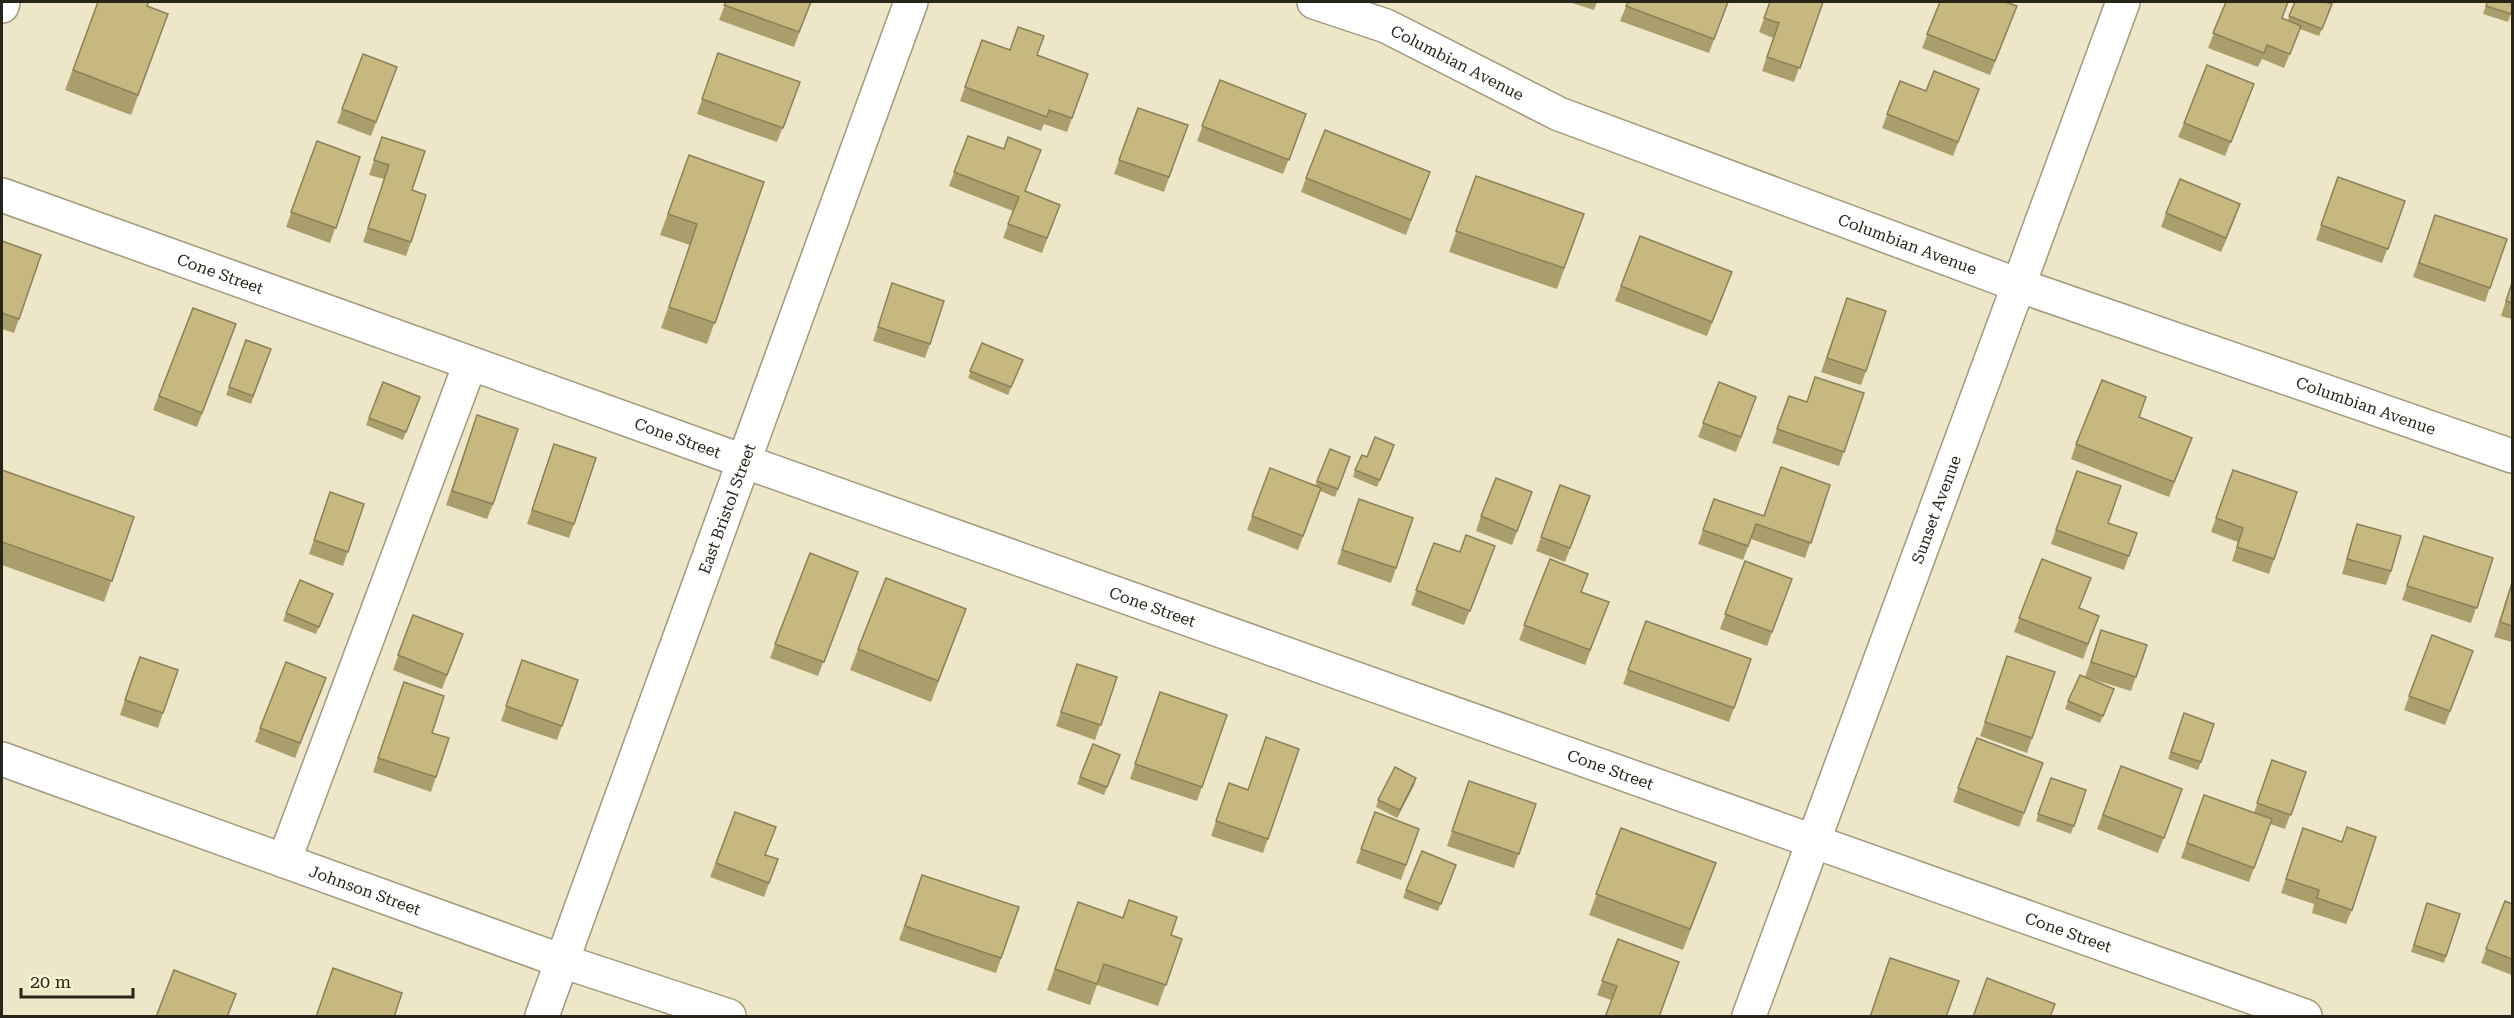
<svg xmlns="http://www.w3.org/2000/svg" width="2514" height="1018" viewBox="0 0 2514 1018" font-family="'Roboto Serif',serif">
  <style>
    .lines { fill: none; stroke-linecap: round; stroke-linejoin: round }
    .minor-casing { stroke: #a0997d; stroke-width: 36 }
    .tertiary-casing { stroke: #a0997d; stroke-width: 36 }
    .secondary-casing { stroke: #a0997d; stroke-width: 36 }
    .minor { stroke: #fff; stroke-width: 33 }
    .tertiary { stroke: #fff; stroke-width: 33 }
    .secondary { stroke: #fff; stroke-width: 33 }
    .wall { fill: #ab9e6d }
    .shaded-wall { fill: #8b8159 }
    .building { fill: #c7b87f; stroke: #8b8159; stroke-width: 1.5 }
    .labels { text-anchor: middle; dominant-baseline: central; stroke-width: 4.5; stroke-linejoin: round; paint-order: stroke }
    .street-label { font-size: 16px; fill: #272419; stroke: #fbf4d5 }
  </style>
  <rect width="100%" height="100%" fill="#eee6c8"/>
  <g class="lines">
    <defs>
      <g id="minor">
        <path id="s1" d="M1314,2L1386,26L1559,114L2018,285L2512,456"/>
        <polyline points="2,6 3,2"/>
        <path id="s2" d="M2,195L743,461L2305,1016"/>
        <polyline points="284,861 470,364"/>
        <path id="s3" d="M1749,1016L2123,2"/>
      </g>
      <polyline id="tertiary" points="562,961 729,1016"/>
      <g id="secondary">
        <path id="s4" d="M2,759L562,961"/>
        <path id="s5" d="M542,1016L911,2"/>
      </g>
    </defs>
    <use href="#minor" class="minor-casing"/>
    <use href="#tertiary" class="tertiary-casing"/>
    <use href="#secondary" class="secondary-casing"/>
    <use href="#minor" class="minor"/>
    <use href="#tertiary" class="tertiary"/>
    <use href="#secondary" class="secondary"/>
  </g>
  <g class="wall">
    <polygon points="98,2 168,14 131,115 65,90"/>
    <polygon points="726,2 811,2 794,47 719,20"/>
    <polygon points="1569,2 1597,2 1594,10"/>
    <polygon points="1628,2 1728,2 1709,53 1620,21"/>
    <polygon points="1770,2 1823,2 1794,82 1762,71 1773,38 1759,32"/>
    <polygon points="1940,2 2011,21 1990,75 1922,48"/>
    <polygon points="2226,2 2288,20 2295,2 2332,4 2319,36 2300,29 2284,68 2262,59 2258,67 2208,48"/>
    <polygon points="2487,2 2512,10 2508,22 2483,14"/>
    <polygon points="982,40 1010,50 1037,55 1088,74 1067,132 1044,124 1041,131 960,101"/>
    <polygon points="718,53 800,82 777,142 697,114"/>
    <polygon points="363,54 397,67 371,136 337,123"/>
    <polygon points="1220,80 1306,114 1283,174 1197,141"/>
    <polygon points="1900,81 1926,91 1979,89 1953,156 1882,128"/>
    <polygon points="2254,84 2225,156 2178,137 2184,123"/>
    <polygon points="1138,108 1188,125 1164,192 1114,174"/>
    <polygon points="968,136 1025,191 1060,205 1042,253 1003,238 1013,211 949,186"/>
    <polygon points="382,137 412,190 411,242 406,256 363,242 384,179 369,175"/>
    <polygon points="317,141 360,157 330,243 286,227"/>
    <polygon points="689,155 764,182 707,344 661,328 690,245 660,235"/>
    <polygon points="1430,172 1406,235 1301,192 1306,178"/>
    <polygon points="1476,176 1584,214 1557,289 1449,252"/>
    <polygon points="2338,177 2405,201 2382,263 2316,240"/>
    <polygon points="2240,204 2221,252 2161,227 2166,213"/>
    <polygon points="2435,215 2507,239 2485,302 2413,277"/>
    <polygon points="1640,236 1732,272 1707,336 1615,301"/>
    <polygon points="2,241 41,255 14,333 2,329"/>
    <polygon points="2512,281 2512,319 2501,316"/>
    <polygon points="892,283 930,344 925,358 873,341"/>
    <polygon points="1847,298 1866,371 1861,385 1821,372"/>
    <polygon points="193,308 236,324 197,427 153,410"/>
    <polygon points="246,340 271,349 251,404 226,395"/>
    <polygon points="982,343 1023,360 1008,395 968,378"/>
    <polygon points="383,382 420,397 403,440 366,425"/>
    <polygon points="1719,382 1756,397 1736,452 1698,437"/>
    <polygon points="1864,393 1839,466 1772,443 1789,396 1806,402"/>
    <polygon points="472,429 493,504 487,519 446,505"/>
    <polygon points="2192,438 2169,497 2071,459 2076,444"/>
    <polygon points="1330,449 1350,457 1335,497 1320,491 1298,550 1247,530 1270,468 1315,486"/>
    <polygon points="1392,453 1377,487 1353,477 1355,470 1367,457"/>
    <polygon points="549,458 574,524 569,538 527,524"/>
    <polygon points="2,470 134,517 104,602 2,565"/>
    <polygon points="2233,470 2297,492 2269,574 2232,561 2238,542 2211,532"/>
    <polygon points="2077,471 2108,523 2137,533 2124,570 2051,544"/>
    <polygon points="1560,485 1590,496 1565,562 1536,551"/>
    <polygon points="1830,485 1805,558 1751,539 1743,560 1698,544 1714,499 1764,516"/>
    <polygon points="330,492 364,504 343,566 309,554"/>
    <polygon points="1532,492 1512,545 1476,531 1481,516"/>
    <polygon points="1359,499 1413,518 1391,583 1337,564"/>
    <polygon points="2357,524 2391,571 2386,585 2342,574 2352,539"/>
    <polygon points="2424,536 2493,558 2471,623 2402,600"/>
    <polygon points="1434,543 1460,552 1495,546 1464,625 1411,605"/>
    <polygon points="810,553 858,572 818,676 770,658"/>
    <polygon points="1550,559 1581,592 1609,602 1585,665 1519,640"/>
    <polygon points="2042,559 2079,609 2099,616 2083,659 2014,632"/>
    <polygon points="1745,561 1792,579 1767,646 1720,629"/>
    <polygon points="2512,581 2512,642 2494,637"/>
    <polygon points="333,594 316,634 283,621 286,613"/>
    <polygon points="966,609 931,702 850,670 858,649"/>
    <polygon points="413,615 463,634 442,689 393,670"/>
    <polygon points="1646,621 1751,659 1729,722 1623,684"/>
    <polygon points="2101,630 2147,645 2131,691 2085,677"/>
    <polygon points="2432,635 2473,651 2445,725 2404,710"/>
    <polygon points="2007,656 2055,672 2027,753 1980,736"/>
    <polygon points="522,660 578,680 557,740 501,721"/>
    <polygon points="1077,664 1117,677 1095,740 1056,726"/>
    <polygon points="134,671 163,713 158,728 120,715"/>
    <polygon points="2114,689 2100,723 2065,709 2068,701"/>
    <polygon points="321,692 295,758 255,742 260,728"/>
    <polygon points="1160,692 1227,715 1197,801 1130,779"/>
    <polygon points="399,696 432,733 436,777 431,792 373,772"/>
    <polygon points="2184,713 2201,762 2198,770 2168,759"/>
    <polygon points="1977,738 2043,763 2019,827 1953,802"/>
    <polygon points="1093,744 1120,755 1104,795 1077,784"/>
    <polygon points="1299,749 1263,853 1211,836 1229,783 1248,789"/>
    <polygon points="2272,760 2306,772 2285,829 2270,824 2249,882 2181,858 2204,795 2254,813"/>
    <polygon points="2121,766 2182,789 2158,853 2097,829"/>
    <polygon points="1416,778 1414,785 1397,818 1376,807 1378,800"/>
    <polygon points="2051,778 2086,790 2071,834 2036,821"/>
    <polygon points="1469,781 1536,804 1514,868 1447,846"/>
    <polygon points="735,812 766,855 778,859 764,897 710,877"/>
    <polygon points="1375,812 1419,829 1401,880 1356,863"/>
    <polygon points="1621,828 1716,863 1683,950 1589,915"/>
    <polygon points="2303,828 2342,842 2352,910 2346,924 2312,913 2314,904 2281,893"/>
    <polygon points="1456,865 1438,911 1403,898 1406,890"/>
    <polygon points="922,875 1019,907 996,973 899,940"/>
    <polygon points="1129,900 1171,935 1182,939 1158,1006 1097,985 1090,1005 1047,990 1078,902 1122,918"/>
    <polygon points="2505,901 2512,904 2512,975 2481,963"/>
    <polygon points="2427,903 2460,914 2444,963 2411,952"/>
    <polygon points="1618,939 1679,962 1611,1000 1597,995"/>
  </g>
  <g class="shaded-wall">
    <polygon points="2240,204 2235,218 2221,252 2226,238"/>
    <polygon points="1416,778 1414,785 1397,818 1400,810"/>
  </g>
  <g class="building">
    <polygon points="98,2 149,2 147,6 168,14 138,95 73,70"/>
    <polygon points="726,2 811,2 799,32 724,5"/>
    <polygon points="1628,2 1728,2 1714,39 1626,6"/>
    <polygon points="1770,2 1823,2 1800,68 1767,57 1779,23 1764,18"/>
    <polygon points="1940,2 2005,2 2017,6 1995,61 1927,34"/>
    <polygon points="2226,2 2288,2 2282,18 2301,26 2290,54 2267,45 2264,53 2213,33"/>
    <polygon points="2295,2 2325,2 2332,4 2322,29 2289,16"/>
    <polygon points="2487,2 2512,2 2512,10 2511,14 2486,6"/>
    <polygon points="1018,27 1044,36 1037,55 1088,74 1072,118 1049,110 1047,117 965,87 982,40 1010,50"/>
    <polygon points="718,53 800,82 783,128 702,99"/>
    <polygon points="363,54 397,67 376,122 342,109"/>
    <polygon points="2207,65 2254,84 2231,142 2184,123"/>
    <polygon points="1934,71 1979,89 1958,142 1887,114 1900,81 1926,91"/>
    <polygon points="1220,80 1306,114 1289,160 1202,126"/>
    <polygon points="1138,108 1188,125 1169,177 1119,160"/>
    <polygon points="1325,130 1430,172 1411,220 1306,178"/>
    <polygon points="968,136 1004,149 1008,137 1041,150 1025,191 1060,205 1047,238 1008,224 1019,197 954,172"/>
    <polygon points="382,137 425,151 412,190 426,195 411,242 368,228 389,165 374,160"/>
    <polygon points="317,141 360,157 336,228 291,212"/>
    <polygon points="689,155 764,182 715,323 669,307 697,224 668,214"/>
    <polygon points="1476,176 1584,214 1564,268 1456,231"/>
    <polygon points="2338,177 2405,201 2388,249 2321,225"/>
    <polygon points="2180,179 2240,204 2226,238 2166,213"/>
    <polygon points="2435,215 2507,239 2490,288 2419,263"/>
    <polygon points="1640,236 1732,272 1712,322 1621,286"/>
    <polygon points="2,241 41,255 19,319 2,313"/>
    <polygon points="892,283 944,301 930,344 878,327"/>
    <polygon points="2512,283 2512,303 2506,301"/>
    <polygon points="1847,298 1886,311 1866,371 1827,358"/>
    <polygon points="193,308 236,324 202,413 159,396"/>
    <polygon points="246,340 271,349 253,396 229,387"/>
    <polygon points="982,343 1023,360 1011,387 970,371"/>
    <polygon points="1815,377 1864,393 1844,452 1777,429 1789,396 1807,402"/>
    <polygon points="2102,380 2146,397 2139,417 2192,438 2174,482 2076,444"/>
    <polygon points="383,382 420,397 406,432 369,418"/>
    <polygon points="1719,382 1756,397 1741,437 1703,423"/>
    <polygon points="477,415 518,429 493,504 452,491"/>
    <polygon points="1375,437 1394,445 1380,480 1355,470 1362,455 1367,457"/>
    <polygon points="554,444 596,458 574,524 532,510"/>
    <polygon points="1330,449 1350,457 1338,489 1317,481"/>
    <polygon points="1781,467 1830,485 1811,543 1756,524 1748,546 1703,530 1714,499 1764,516"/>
    <polygon points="1270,468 1321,488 1303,536 1252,516"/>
    <polygon points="2,470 134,517 112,581 2,542"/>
    <polygon points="2233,470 2297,492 2274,559 2237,547 2243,528 2216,518"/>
    <polygon points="2077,471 2121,486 2108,523 2137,533 2129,556 2056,530"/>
    <polygon points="1496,478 1532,492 1517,531 1481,516"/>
    <polygon points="1560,485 1590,496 1570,548 1541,537"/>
    <polygon points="330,492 364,504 348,552 314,540"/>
    <polygon points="1359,499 1413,518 1396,568 1342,550"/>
    <polygon points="2357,524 2401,536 2391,571 2347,559"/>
    <polygon points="1466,535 1495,546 1470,611 1416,590 1434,543 1460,552"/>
    <polygon points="2424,536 2493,558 2477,608 2407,586"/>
    <polygon points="810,553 858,572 824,662 775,644"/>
    <polygon points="1550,559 1588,574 1581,592 1609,602 1590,650 1524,625"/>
    <polygon points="2042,559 2091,578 2079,608 2099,616 2088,644 2019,618"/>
    <polygon points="1745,561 1792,579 1772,632 1725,614"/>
    <polygon points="886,578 966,609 938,681 858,649"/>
    <polygon points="300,580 333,594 319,627 286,613"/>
    <polygon points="2512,583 2512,626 2500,622"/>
    <polygon points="413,615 463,634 447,675 398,655"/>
    <polygon points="1646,621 1751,659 1734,708 1628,670"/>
    <polygon points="2101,630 2147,645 2136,677 2091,662"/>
    <polygon points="2432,635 2473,651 2450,711 2409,696"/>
    <polygon points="2007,656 2055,672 2032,738 1985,722"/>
    <polygon points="140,657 178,670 163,713 125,700"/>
    <polygon points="522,660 578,680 562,726 506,706"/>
    <polygon points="286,662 326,678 300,743 260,728"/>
    <polygon points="1077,664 1117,677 1101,725 1061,712"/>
    <polygon points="2080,675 2114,689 2103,716 2068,701"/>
    <polygon points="404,682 444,696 432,733 449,738 436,777 378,758"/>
    <polygon points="1160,692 1227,715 1202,787 1135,764"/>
    <polygon points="2184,713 2214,724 2201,762 2171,752"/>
    <polygon points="1266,737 1299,749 1268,839 1216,821 1229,783 1248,790"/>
    <polygon points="1977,738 2043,763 2024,813 1958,788"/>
    <polygon points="1093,744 1120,755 1107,787 1080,777"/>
    <polygon points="2272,760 2306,772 2291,815 2257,803"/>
    <polygon points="2121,766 2182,789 2164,838 2103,815"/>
    <polygon points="1395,767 1416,778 1400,810 1378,800"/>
    <polygon points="2051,778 2086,790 2074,826 2038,814"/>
    <polygon points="1469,781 1536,804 1519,854 1452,831"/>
    <polygon points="2204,795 2272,819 2254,868 2187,843"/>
    <polygon points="735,812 776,827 765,855 778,859 769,883 716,863"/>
    <polygon points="1375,812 1419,829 1406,865 1361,849"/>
    <polygon points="2347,827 2376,837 2352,910 2317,898 2319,890 2286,879 2303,828 2342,842"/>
    <polygon points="1621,828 1716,863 1690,929 1596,894"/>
    <polygon points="1422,851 1456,865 1441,904 1406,890"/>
    <polygon points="922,875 1019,907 1001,958 905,926"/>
    <polygon points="1129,900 1177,917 1171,935 1182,939 1166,985 1104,964 1097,984 1055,969 1078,902 1123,918"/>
    <polygon points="2505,901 2512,904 2512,959 2486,949"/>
    <polygon points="2427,903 2460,914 2446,956 2414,945"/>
    <polygon points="1618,939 1679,962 1659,1017 1605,1017 1617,986 1602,981"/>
    <polygon points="1890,958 1959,981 1946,1017 1870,1017"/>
    <polygon points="333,968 402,993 394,1017 316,1017"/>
    <polygon points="174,970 236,994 227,1017 156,1017"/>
    <polygon points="1987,978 2055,1004 2050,1017 1973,1017"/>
  </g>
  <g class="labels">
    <g class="street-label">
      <text stroke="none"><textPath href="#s1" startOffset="156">Columbian Avenue</textPath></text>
      <text stroke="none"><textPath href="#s1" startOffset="642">Columbian Avenue</textPath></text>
      <text stroke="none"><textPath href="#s2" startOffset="232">Cone Street</textPath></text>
      <text stroke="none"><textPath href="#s1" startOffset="1128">Columbian Avenue</textPath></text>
      <text stroke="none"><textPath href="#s2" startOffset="718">Cone Street</textPath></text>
      <text stroke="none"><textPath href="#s5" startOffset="540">East Bristol Street</textPath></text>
      <text stroke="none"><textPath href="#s3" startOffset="540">Sunset Avenue</textPath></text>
      <text stroke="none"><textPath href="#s2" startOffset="1222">Cone Street</textPath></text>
      <text stroke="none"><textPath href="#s2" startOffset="1708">Cone Street</textPath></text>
      <text stroke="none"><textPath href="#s4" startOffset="386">Johnson Street</textPath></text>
      <text stroke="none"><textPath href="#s2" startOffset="2194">Cone Street</textPath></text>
    </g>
  </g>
  <rect width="2514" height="1018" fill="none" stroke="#272419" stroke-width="6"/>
  <path d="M21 988v9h112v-9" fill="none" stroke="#272419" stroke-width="3"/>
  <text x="30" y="988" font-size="18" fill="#272419" stroke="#fbf4d5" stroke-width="4.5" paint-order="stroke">20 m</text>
</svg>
